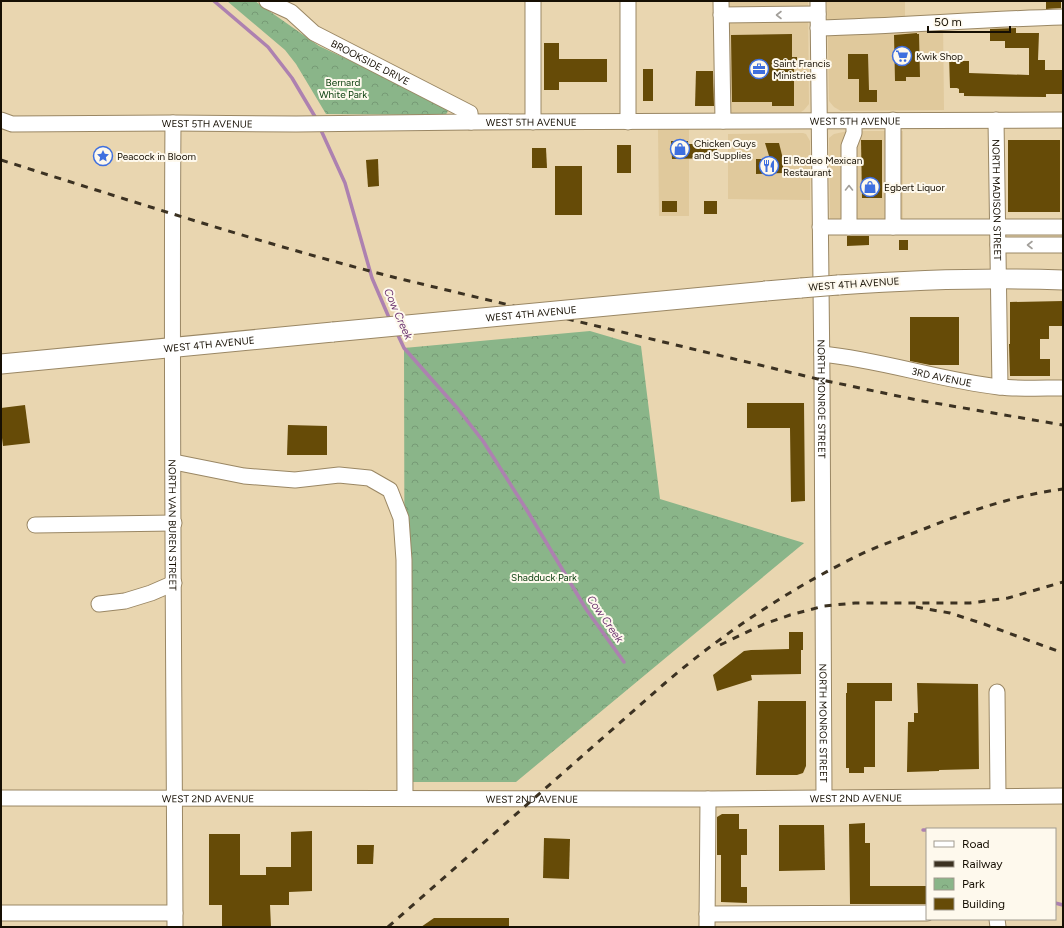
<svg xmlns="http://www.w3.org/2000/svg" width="1064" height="928" viewBox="0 0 1064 928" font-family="Figtree,sans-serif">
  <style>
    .built { fill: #e0c99c }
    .park { fill: url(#park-crowns) }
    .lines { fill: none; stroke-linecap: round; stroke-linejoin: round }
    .stream { stroke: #ad81b0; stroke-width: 3.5 }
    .building { fill: #664b07 }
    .minor-casing { stroke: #9a8764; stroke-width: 17 }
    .major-casing { stroke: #9a8764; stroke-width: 21 }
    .minor { stroke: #fff; stroke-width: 15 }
    .major { stroke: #fff; stroke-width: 19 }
    .rail { stroke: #3c3222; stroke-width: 3; stroke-dasharray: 7 7; stroke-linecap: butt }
    .major-bridge-casing { stroke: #9a8764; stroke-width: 21; stroke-linecap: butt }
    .major-bridge { stroke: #fff; stroke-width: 19 }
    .oneway { stroke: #a29f9a }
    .labels { text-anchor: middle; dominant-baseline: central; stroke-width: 4; stroke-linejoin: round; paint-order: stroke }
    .poi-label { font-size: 10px; fill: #160f03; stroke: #fef9ed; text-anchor: start }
    .street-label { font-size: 10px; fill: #160f03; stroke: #fef9ed }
    .park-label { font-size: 10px; fill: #0f4212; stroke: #fef9ed }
    .water-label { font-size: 11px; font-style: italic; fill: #6d3572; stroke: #fef9ed }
  </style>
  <defs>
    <pattern id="park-crowns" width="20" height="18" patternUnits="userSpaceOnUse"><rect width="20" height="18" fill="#8ab589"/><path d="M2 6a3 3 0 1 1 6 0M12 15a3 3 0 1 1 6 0" fill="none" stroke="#769a75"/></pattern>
  </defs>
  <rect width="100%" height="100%" fill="#e9d6b0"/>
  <g class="built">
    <polygon points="726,1 808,1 809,104 804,110 801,112 726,113"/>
    <polygon points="827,1 905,1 905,19 943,19 944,110 841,111 834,107 829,101 829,97"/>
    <polygon points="658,129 689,129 689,216 659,216"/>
    <polygon points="848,131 903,131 903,223 832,222 830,219 829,138 834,134"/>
    <polygon points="803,133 806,134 810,141 810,200 728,199 728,134"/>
  </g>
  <g class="park">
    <path d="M227,1H255L319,46L392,80L448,110C447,115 445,115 440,115L326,114L296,64L285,50Z"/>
    <polygon points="590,331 641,346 660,499 804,543 516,782 405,782 404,348"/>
  </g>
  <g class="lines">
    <g class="stream">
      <polyline points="214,1 268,47 292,78 317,120"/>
      <polyline points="320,128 345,183 372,278 390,320"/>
      <polyline points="396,331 404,348 458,409 483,441 528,512 586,609 624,662"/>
      <polyline points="923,830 927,830"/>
      <polyline points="1055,903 1063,905"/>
    </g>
  </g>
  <g class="building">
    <polygon points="1046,1 1061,1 1061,8 1046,9"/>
    <polygon points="1016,28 1016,33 1039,33 1038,60 1045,60 1045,70 1063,70 1063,94 1046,94 1046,97 964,96 964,93 959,93 959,89 957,88 950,88 949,55 962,55 962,61 969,61 969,73 1029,75 1029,48 1005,48 1005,41 990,41 990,29"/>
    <polygon points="917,33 917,34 919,34 920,77 906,77 906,81 895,81 894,35"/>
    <polygon points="792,34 792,57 797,57 797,66 794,66 794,106 772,106 772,102 732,102 731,35"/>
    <polygon points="544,43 559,43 559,59 607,59 607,82 559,82 559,90 544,90"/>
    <polygon points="848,54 868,54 869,90 877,90 877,102 859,102 859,79 848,79"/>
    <rect x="643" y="69" width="10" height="32"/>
    <polygon points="696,71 713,71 714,106 695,106"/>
    <polygon points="861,140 882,140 882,198 862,198"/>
    <rect x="1008" y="140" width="52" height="72"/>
    <polygon points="671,141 688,141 688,144 717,144 717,158 672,159"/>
    <polygon points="765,143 779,143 783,159 783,173 756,174 756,159 770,159"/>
    <rect x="617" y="145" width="14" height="28"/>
    <polygon points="532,148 546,148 547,168 532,168"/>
    <polygon points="378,159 379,186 368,187 366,160"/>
    <rect x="555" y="166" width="27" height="49"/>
    <rect x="662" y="201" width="15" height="11"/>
    <rect x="704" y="201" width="13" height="13"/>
    <polygon points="847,236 869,236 869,245 847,246"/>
    <rect x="899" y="240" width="9" height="10"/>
    <polygon points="1063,301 1063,326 1049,326 1049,339 1040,339 1040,359 1050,359 1050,376 1010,376 1009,344 1010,344 1010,302"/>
    <polygon points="910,317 959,317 959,365 930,365 910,361"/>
    <polygon points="747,403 804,403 805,501 791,502 790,428 747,428"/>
    <polygon points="25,405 30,443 3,446 1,430 1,408"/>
    <polygon points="288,425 327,426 327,455 287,455"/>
    <polygon points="789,632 803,632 803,650 801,650 801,674 751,675 752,680 717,691 713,675 744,651 751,650 789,649"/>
    <polygon points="847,683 892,683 892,701 875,701 875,767 864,767 864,773 849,773 849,768 846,768 846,693 847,693"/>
    <polygon points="917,683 978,684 979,769 939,770 939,771 907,772 908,722 914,722 914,713 918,713"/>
    <polygon points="758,701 806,701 806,766 803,773 797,775 756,775"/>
    <polygon points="722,814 739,814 739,829 747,829 747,855 741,855 741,887 747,887 747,903 721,902 721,855 717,855 717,817"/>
    <polygon points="865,823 865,843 870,843 870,886 927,886 927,904 850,904 849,824"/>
    <polygon points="779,825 824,825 825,870 779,871"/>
    <polygon points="312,831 312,891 289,892 289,905 270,905 271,927 222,927 222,905 209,905 209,834 240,834 240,875 266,875 266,867 291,867 291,832"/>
    <polygon points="544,838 570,839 569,879 543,878"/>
    <polygon points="357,845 374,845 373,864 357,864"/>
    <polygon points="434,918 509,918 509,927 421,927"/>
  </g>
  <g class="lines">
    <defs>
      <g id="minor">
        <path id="s1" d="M267,1L291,12L314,33L470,113L471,122"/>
        <polyline points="533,1 533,122"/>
        <polyline points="628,1 628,122"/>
        <polyline points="721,1 723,121"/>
        <path id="s2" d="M818,1L822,380L824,797"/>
        <polyline points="721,15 818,14"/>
        <path d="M818,28C900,26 981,19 1063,17"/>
        <path id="s3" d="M1,120L12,124L173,123L296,124L471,122L1063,120"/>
        <polyline points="893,120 893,227"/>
        <path id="s4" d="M996,120L1000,387"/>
        <path id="s5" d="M173,123C171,391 174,659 175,927"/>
        <polyline points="820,227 1063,227"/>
        <polyline points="849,227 849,146 854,133 854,121"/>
        <polyline points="998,245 1063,245"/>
        <path id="s6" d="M822,354C882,360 939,380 999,387C1020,389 1042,388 1063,388"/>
        <polyline points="174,462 244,476 295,480 339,475 369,478 390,490 401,518 404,560 405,798"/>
        <polyline points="35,525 174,523"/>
        <polyline points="99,604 125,601 151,593 174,583"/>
        <polyline points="997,692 998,796"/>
        <path id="s7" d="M1,798L708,799L1063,796"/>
        <polyline points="1,913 175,913"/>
        <polyline points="707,914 927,913"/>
        <polyline points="997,919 998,927"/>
        <polyline points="707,927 708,799"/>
      </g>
      <g id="major">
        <path d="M838,285C913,280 988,277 1063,280"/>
        <polyline points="766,291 801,288"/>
        <path id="s8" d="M1,364L333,332"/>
      </g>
    </defs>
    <use href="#minor" class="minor-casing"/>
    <use href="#major" class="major-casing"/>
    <use href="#minor" class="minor"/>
    <use href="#major" class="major"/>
    <g class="rail">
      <path d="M1,160C135,202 269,246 405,280L822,380L917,400L1063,425"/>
      <polyline points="916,607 950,613 984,624 1063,653"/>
      <polyline points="720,645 764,624 790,615 824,606 855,603 970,603 1008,598 1063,582"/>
      <path d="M388,927L664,684C721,635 785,592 853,558C877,546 904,537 929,527C972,510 1017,495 1063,489"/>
    </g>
    <defs>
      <g id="major-bridge">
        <polyline points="801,288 838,285"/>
        <path id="s9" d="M333,332L766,291"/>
      </g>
    </defs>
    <use href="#major-bridge" class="major-bridge-casing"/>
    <use href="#major-bridge" class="major-bridge"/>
  </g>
  <defs><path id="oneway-chevron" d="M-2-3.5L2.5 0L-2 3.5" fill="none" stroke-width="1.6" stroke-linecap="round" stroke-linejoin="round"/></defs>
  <g class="oneway">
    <use href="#oneway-chevron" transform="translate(779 15) rotate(180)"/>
    <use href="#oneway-chevron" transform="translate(849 188) rotate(-90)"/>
    <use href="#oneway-chevron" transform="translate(1030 245) rotate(-180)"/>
  </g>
  <defs>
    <symbol id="supermarket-ring" viewBox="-11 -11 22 22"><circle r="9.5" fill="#fef9ed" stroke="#3e6fdf" stroke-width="1.5"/><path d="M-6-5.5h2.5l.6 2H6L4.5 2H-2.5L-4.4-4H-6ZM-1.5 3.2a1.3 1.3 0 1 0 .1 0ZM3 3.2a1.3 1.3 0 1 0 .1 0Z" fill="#3e6fdf"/></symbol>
    <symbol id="office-ring" viewBox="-11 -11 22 22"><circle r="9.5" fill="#fef9ed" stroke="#3e6fdf" stroke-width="1.5"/><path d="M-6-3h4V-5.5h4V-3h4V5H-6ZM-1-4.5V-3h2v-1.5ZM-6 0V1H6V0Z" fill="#3e6fdf"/></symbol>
    <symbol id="shop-ring" viewBox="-11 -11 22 22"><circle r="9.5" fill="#fef9ed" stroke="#3e6fdf" stroke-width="1.5"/><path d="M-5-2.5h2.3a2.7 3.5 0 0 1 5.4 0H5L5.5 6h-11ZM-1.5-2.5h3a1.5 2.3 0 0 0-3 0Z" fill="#3e6fdf"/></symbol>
    <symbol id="sight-ring" viewBox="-11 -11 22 22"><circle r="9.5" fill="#fef9ed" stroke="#3e6fdf" stroke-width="1.5"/><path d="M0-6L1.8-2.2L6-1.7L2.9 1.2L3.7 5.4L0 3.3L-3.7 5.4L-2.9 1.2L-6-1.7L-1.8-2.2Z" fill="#3e6fdf"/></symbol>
    <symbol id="restaurant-ring" viewBox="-11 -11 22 22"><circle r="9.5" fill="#fef9ed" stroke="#3e6fdf" stroke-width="1.5"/><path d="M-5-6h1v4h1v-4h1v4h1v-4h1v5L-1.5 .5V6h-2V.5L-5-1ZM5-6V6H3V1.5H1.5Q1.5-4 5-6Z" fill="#3e6fdf"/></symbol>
  </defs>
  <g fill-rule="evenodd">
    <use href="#supermarket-ring" x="891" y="45" width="22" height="22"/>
    <use href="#office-ring" x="748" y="58" width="22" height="22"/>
    <use href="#shop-ring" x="669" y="138" width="22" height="22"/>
    <use href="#sight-ring" x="92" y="145" width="22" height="22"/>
    <use href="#restaurant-ring" x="758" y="155" width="22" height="22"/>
    <use href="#shop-ring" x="859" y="176" width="22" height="22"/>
  </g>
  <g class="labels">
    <g class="poi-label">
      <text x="916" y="56">Kwik Shop</text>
      <text x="773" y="63">Saint Francis<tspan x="773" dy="12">Ministries</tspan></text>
      <text x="694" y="143">Chicken Guys<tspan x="694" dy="12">and Supplies</tspan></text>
      <text x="117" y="156">Peacock in Bloom</text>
      <text x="783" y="160">El Rodeo Mexican<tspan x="783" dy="12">Restaurant</tspan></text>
      <text x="884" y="187">Egbert Liquor</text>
    </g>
    <g class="street-label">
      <text stroke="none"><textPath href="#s1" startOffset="121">BROOKSIDE DRIVE</textPath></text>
      <text stroke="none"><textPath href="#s3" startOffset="855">WEST 5TH AVENUE</textPath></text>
      <text stroke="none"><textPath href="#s3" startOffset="531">WEST 5TH AVENUE</textPath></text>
      <text stroke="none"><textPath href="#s3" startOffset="207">WEST 5TH AVENUE</textPath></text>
      <text stroke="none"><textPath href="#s4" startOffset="80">NORTH MADISON STREET</textPath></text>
      <text transform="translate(854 284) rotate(-4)">WEST 4TH AVENUE</text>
      <text stroke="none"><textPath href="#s9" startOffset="199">WEST 4TH AVENUE</textPath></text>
      <text stroke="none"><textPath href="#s8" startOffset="209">WEST 4TH AVENUE</textPath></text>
      <text stroke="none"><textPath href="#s6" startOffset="122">3RD AVENUE</textPath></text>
      <text stroke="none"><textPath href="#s2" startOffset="398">NORTH MONROE STREET</textPath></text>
      <text stroke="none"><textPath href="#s5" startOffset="402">NORTH VAN BUREN STREET</textPath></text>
      <text stroke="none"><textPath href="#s2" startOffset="722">NORTH MONROE STREET</textPath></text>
      <text stroke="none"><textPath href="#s7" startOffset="855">WEST 2ND AVENUE</textPath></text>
      <text stroke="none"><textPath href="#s7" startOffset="207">WEST 2ND AVENUE</textPath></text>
      <text stroke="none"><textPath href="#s7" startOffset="531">WEST 2ND AVENUE</textPath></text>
    </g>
    <g class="park-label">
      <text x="343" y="82">Bernard<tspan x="343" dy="12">White Park</tspan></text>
      <text x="544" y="577">Shadduck Park</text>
    </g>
    <g class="water-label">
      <text transform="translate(398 314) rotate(66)">Cow Creek</text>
      <text transform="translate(605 619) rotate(55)">Cow Creek</text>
    </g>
  </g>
  <rect width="1064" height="928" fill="none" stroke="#160f03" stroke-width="4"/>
  <rect x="926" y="828" width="130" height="92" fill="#fef9ed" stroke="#a19b8f"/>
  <rect x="934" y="841" width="20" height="6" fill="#ffffff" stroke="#a19b8f"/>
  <text x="962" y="848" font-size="12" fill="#160f03">Road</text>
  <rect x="934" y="861" width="20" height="6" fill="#3c3222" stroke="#a19b8f"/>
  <text x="962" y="868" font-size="12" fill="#160f03">Railway</text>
  <rect x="934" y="878" width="20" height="12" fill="url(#park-crowns)" stroke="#a19b8f"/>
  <text x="962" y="888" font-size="12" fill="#160f03">Park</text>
  <rect x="934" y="898" width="20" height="12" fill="#664b07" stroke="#a19b8f"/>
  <text x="962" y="908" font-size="12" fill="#160f03">Building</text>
  <path d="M928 26v6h82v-6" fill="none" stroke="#160f03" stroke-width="2"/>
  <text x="934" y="26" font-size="12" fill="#160f03" stroke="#fef9ed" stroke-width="3" paint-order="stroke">50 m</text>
</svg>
